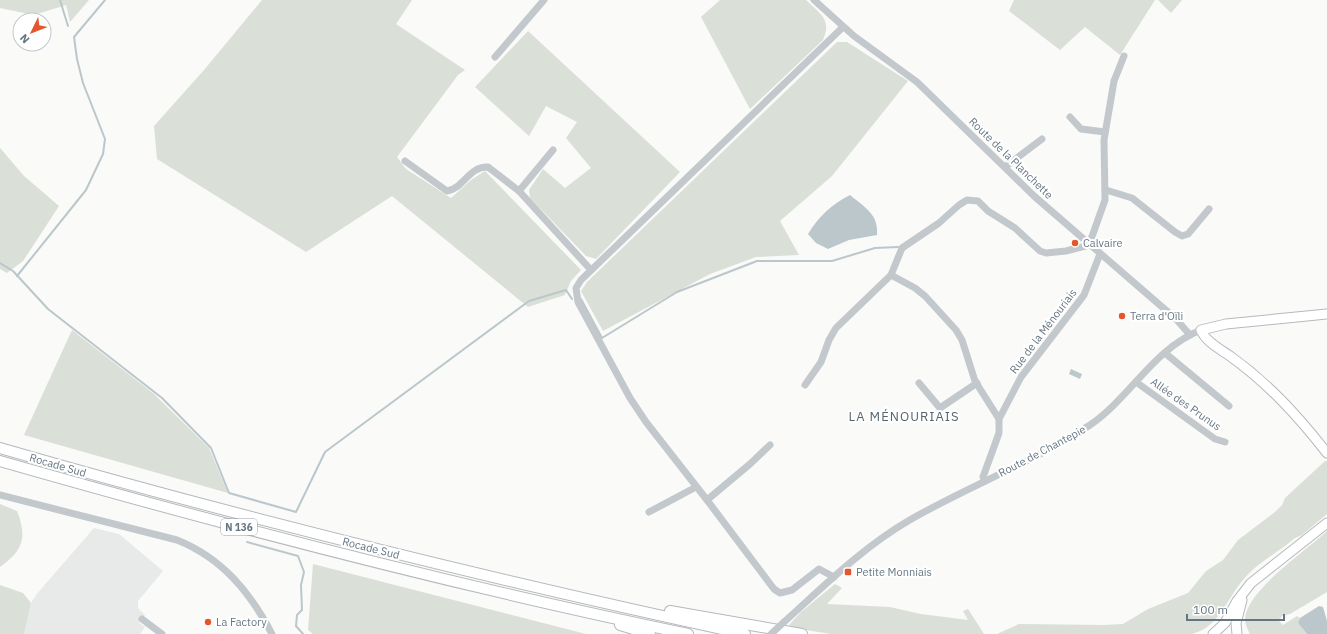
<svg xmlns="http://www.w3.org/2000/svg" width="1327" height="634" viewBox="0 0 1327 634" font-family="'IBM Plex Sans',sans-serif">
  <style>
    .built { fill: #e8e9e9 }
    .green { fill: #dadfd7 }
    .water { fill: #bbc7cb }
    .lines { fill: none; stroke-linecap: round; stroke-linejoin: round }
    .stream { stroke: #bbc7cb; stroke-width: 2 }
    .major-casing { stroke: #b5babe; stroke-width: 11 }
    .highway-casing { stroke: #b4b9bd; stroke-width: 12 }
    .minor { stroke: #c3c8cc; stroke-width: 7 }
    .major { stroke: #fff; stroke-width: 9 }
    .highway { stroke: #fff; stroke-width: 10 }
    .minor-bridge { stroke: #c3c8cc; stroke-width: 7 }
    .poi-dot { fill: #e4572e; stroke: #fff; stroke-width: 1.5 }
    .labels { text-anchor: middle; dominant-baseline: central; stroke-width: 4; stroke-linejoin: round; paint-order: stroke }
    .shield { fill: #fff; stroke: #939fa8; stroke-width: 1 }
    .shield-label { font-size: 10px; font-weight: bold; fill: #657683 }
    .street-label { font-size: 11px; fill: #657683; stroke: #fff }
    .poi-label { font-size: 11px; fill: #657683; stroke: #fff; text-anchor: start }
    .quarter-label { font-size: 13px; letter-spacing: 1px; fill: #57646e; stroke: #fff }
  </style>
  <rect width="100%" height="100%" fill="#fafaf8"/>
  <polygon class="built" points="94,528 119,534 163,571 138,601 138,608 145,615 139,623 145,627 140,634 24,634 31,603 36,595"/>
  <g class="green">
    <polygon points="0,0 89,0 70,22 66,5 34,15 0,8"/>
    <polygon points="262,0 412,0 396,24 465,70 458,75 397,157 406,169 451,198 471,180 485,171 581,270 571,281 565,295 528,307 392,196 306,252 157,159 154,126 204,70"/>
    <path d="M720,0H806C820,14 832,19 823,40L750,109L701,17Z"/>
    <polygon points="1014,0 1155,0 1120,55 1085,27 1060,50 1009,11"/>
    <polygon points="1158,0 1182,0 1171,13"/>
    <polygon points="528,31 680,172 596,259 586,256 530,198 529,190 543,169 565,188 591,168 566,138 577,122 546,106 529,136 475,87"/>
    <polygon points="837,42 847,42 908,81 832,176 780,221 799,255 756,257 710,274 603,331 581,291 587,282"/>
    <polygon points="0,148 24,176 59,206 23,261 7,273 0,269"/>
    <polygon points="72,330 154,394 209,448 228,493 24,435"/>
    <path d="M1325,461H1327V514L1302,535L1295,538C1279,552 1258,562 1244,579C1226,599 1221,626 1192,634H997L1019,624L1104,625L1123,624L1148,609L1188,593L1206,571L1223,560L1238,540L1275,512L1282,505L1285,498Z"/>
    <path d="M0,504L17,511C27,537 24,550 0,567Z"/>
    <path d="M1327,531V592L1290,614L1282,616L1279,621L1283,625L1297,616L1300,618L1298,623L1307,634H1250C1248,630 1245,624 1245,619C1246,591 1307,550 1327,531Z"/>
    <polygon points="313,564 586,634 313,634 308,630"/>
    <polygon points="835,584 842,588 827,604 890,607 921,614 968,620 963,611 968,609 984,634 831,634 806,630 805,628 801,630 789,625 801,612"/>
    <polygon points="0,585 23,593 31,603 24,634 0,634"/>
  </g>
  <g class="water">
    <path d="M850,195C864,207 879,214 877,235L849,240L828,249L816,243L808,234C819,216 831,205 850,195Z"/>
    <polygon points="1071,369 1082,374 1080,379 1069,374"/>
    <polygon points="1319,606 1323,607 1327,621 1327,634 1307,634 1298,623 1300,618"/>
  </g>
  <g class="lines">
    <g class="stream">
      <polyline points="60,0 68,26"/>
      <polyline points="0,263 13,271 48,309 162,398 211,448 229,493 296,512 325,452 529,301 566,290 572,299"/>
      <polyline points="17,276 86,190 103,154 105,139 83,83 77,59 74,37 105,0"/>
      <polyline points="581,299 602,338 677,292 757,261 832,261 875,248 898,247"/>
      <polyline points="247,542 298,556 304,572 301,585 302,610 297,615 296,626 303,634"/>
    </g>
    <defs>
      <g id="major">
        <path d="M1327,314L1226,324L1201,330C1206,342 1220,349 1230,356C1269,384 1298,416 1327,453"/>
        <polyline points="1213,634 1225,623 1237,601 1251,583 1327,523"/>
        <polyline points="1237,634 1236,623 1242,600"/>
      </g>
      <g id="highway">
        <path d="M0,448C246,519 494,580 745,634"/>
        <path d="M0,461C227,526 456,586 688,634"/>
        <polyline points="670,611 802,634"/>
        <polyline points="620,625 650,634"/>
      </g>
    </defs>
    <use href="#major" class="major-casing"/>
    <use href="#highway" class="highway-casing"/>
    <g class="minor">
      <polyline points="814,0 854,36 917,82 1034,196 1176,319 1190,335"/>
      <polyline points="495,57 544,0"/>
      <polyline points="1070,117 1081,129 1105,132"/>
      <polyline points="553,150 519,191 591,270"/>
      <path d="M405,161L447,191C463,189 469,166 488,167L519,191"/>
      <polyline points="1005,167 1042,139"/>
      <polyline points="1106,190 1132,198 1175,232 1182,236 1188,234 1209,209"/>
      <polyline points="1089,245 1105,200 1104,140 1114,81 1124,56"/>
      <polyline points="891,275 915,288 925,296 956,330 962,340 975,381 999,419 999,433 983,477 985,481"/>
      <polyline points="1165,353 1229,406"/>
      <polyline points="1136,382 1215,439 1225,442"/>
      <polyline points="919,383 940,408 977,383"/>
      <polyline points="805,385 821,362 829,340 836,328 891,275 902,248 939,223 959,205 967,200 978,201 988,211 1015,228 1040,251 1046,253 1066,251 1089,245"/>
      <polyline points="999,419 1021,377 1084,295 1100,254"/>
      <polyline points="770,445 750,464 707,500 774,589 780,593 792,590 819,569 834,577"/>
      <path d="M0,495L177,540C222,558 250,592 272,634"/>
      <polyline points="707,500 646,422 630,398 578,302 576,288 581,280 843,27"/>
      <polyline points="649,512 696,487"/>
      <polyline points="142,619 162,634"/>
      <path d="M784,622C824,586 862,548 908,521C966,487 1034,462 1090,425C1130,398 1154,348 1201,330"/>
    </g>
    <use href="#major" class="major"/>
    <use href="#highway" class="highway"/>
    <polyline class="minor-bridge" points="771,634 784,622"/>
  </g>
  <g class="poi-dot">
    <circle cx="1075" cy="243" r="4"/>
    <circle cx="1122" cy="316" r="4"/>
    <rect x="844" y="568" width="8" height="8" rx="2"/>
    <circle cx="208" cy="622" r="4"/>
  </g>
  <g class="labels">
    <rect class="shield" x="221" y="519" width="36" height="16" rx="3"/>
    <g class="shield-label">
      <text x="239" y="527">N 136</text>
    </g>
    <g class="street-label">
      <text transform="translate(1011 158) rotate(44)">Route de la Planchette</text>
      <text transform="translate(1043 331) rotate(-53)">Rue de la Ménouriais</text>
      <text transform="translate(1186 404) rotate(35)">Allée des Prunus</text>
      <text transform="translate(1042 451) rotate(-28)">Route de Chantepie</text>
      <text transform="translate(58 465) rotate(16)">Rocade Sud</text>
      <text transform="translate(371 548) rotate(14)">Rocade Sud</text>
    </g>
    <g class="poi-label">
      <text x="1083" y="243">Calvaire</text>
      <text x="1130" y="316">Terra d'Oïli</text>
      <text x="856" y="572">Petite Monniais</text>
      <text x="216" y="622">La Factory</text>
    </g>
    <g class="quarter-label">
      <text x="904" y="416">LA MÉNOURIAIS</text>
    </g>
  </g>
  <g transform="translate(32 32) rotate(227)"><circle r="19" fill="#ffffff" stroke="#c1c8cd"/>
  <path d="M0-3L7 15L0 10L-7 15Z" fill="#e4572e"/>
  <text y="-6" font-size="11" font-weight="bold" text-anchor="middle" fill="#657683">N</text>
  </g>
  <path d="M1187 614v6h97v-6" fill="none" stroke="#657683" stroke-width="2"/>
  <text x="1193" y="614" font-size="12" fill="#657683" stroke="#ffffff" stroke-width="3" paint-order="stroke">100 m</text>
</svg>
